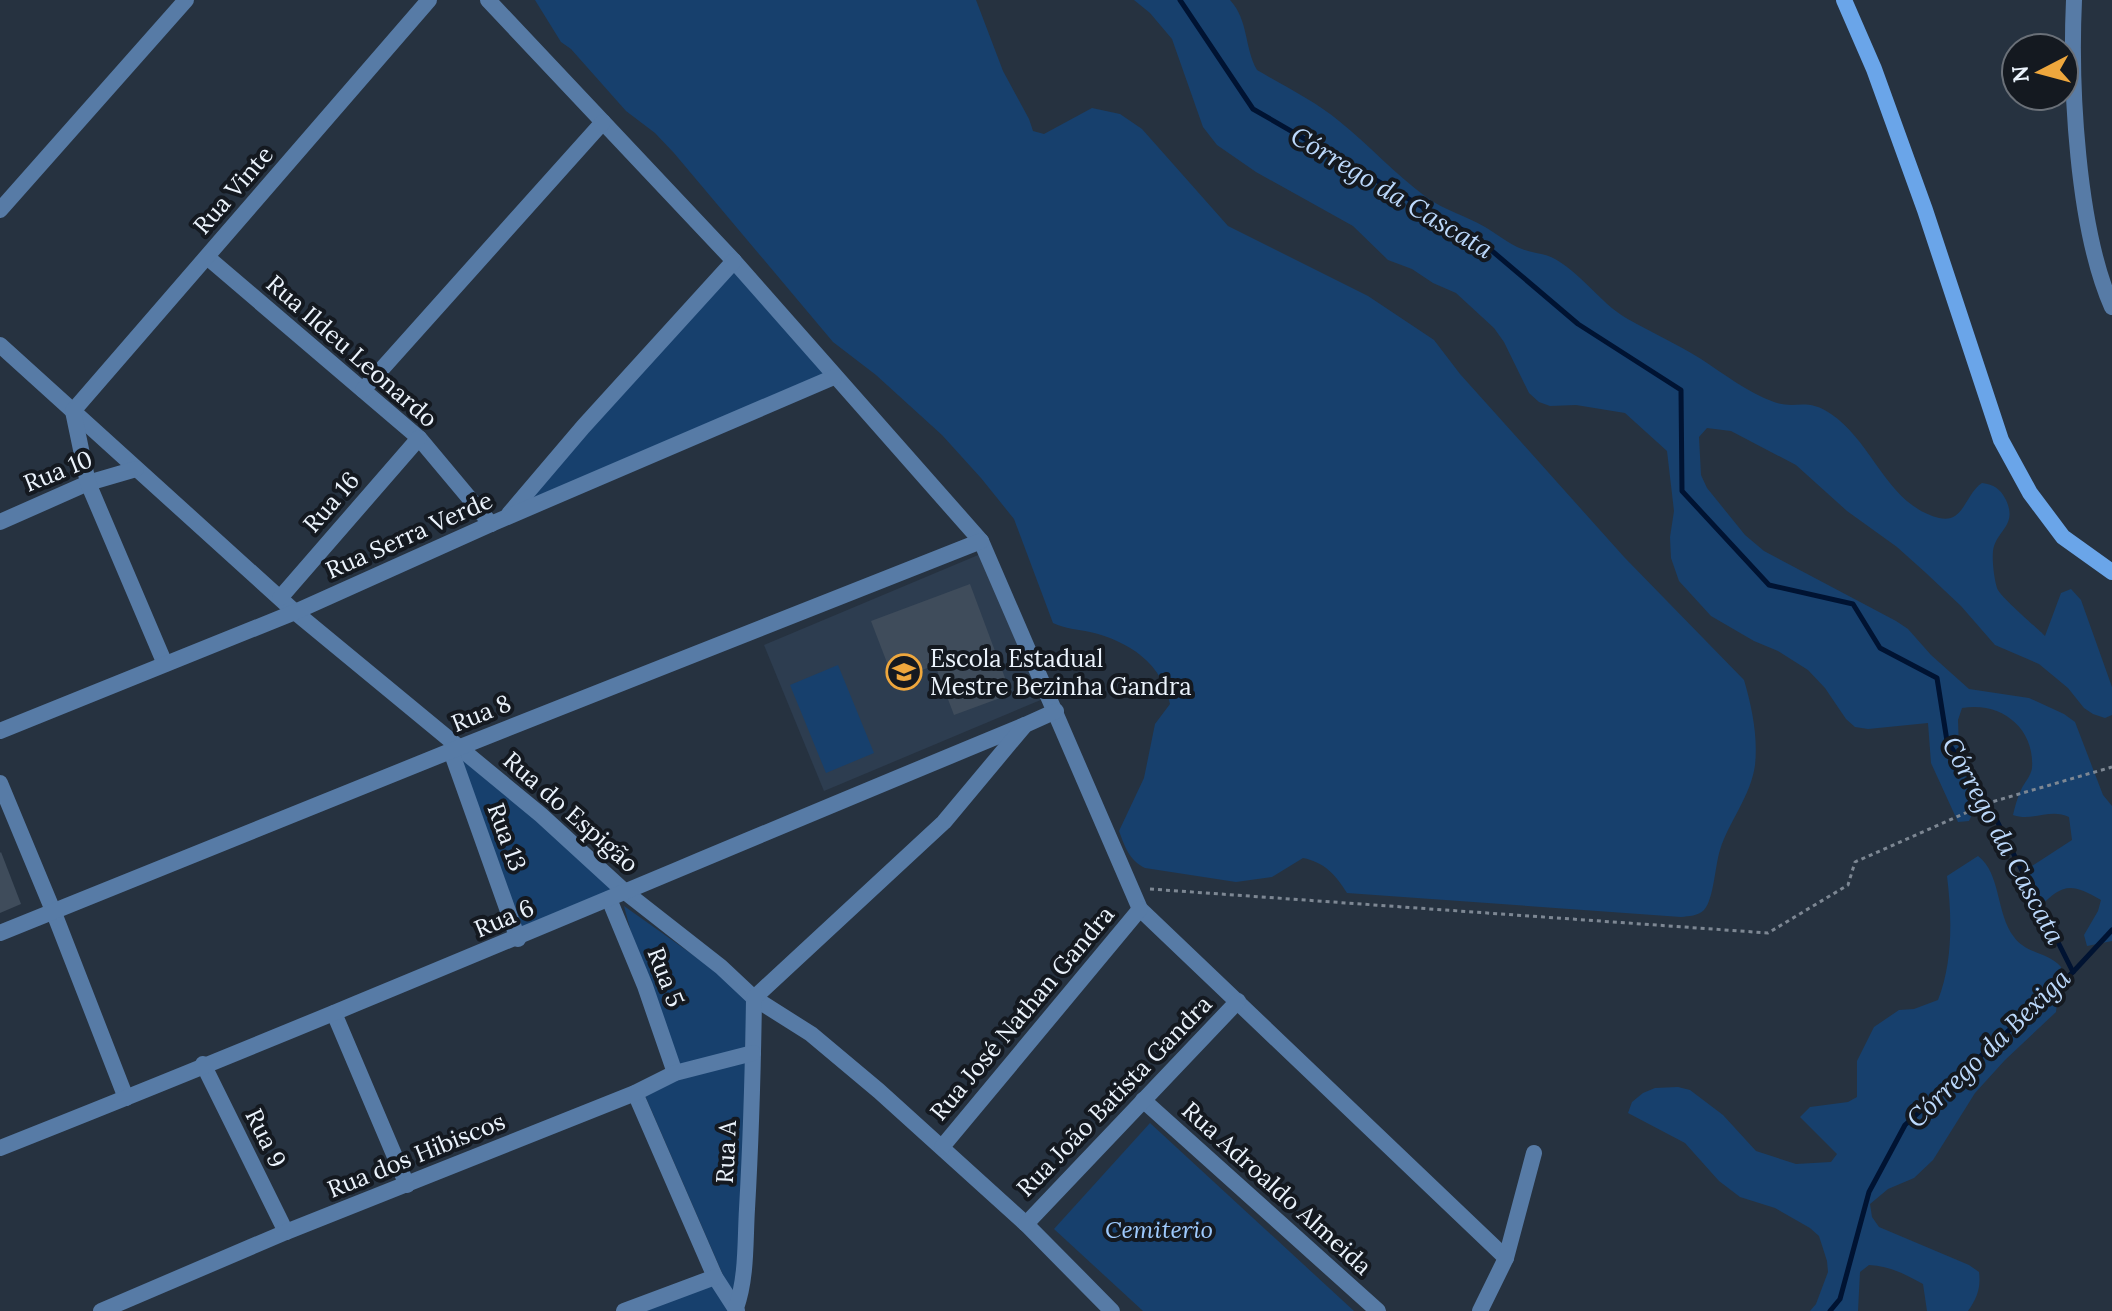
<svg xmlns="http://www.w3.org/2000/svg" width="2112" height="1311" viewBox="0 0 2112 1311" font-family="Lora,serif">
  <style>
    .built { fill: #2d3d50 }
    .green { fill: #17406d }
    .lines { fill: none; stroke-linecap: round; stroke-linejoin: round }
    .stream { stroke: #001332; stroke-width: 5 }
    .building { fill: #3f4c5b }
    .path { stroke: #7d8793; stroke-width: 3; stroke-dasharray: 4 4; stroke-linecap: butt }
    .street { stroke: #577ba6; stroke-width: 16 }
    .secondary { stroke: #6aa5e9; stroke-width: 16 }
    .labels { text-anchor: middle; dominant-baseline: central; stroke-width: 8; stroke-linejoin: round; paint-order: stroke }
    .street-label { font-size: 24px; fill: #ebf3fc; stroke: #141920 }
    .poi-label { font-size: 24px; fill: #ebf3fc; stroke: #141920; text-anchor: start }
    .park-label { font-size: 24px; font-style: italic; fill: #9ecafd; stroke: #141920 }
    .water-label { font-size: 26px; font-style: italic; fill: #bcd9fc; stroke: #141920 }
  </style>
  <rect width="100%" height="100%" fill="#263240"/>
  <polygon class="built" points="983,553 1043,699 824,791 764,645"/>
  <g class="green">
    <path d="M535,0H976L1003,71L1029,119L1033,131L1044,134L1092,108L1120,114L1142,129L1228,226L1368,296L1434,340L1460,374L1625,558L1744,680C1752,707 1758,737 1755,765C1751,796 1729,821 1720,850C1715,865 1714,899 1704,910C1698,916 1689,916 1681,917L1347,893C1336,875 1324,862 1303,858L1272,877L1236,882L1145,868C1129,860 1125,847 1119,831L1144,778L1155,724L1170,704C1163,664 1129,641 1090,632C1077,629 1066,629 1053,623L1014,519L981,478L942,435L876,375L833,342L674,153L655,133L626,111L571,49L561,42Z"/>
    <path d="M1134,0H1230C1249,21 1244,47 1257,70C1284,86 1315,101 1339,121C1369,145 1395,174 1426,197C1444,210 1466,216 1485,227C1497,234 1509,244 1522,249C1531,253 1542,253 1551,257C1580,271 1599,302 1626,318C1651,332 1677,344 1701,359C1724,374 1747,392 1774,402C1796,410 1806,397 1831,414C1873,442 1887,505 1939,518C1964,524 1965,494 1982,483C1994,485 2000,488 2006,500C2018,526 1996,530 1993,551C1992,561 1994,578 1997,588C2000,597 2036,627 2045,636L2061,593L2071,589L2081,600L2112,687V715L2105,718L2093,714L2084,708L2068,688L2039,664L1995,645L1961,606L1926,573L1897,547L1847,511L1796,465L1731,431L1707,428L1699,437L1701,475L1707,488L1745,535L1764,551L1896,621L1908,629L1931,655L1969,689L2029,698L2064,714L2075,722L2103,795L2112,806V941L2087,946L2084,935L2098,911L2101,900C2071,883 2063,883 2039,908L2031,900L2025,877L2032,866L2072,840L2069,817C2050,808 2032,822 2013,815C2015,807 2017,798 2021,790C2024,783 2031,776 2032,768C2035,728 2001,701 1962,708L1958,720L1959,749L1977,788L1979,799L1969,821L1958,822L1931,763L1928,723L1868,729L1855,727L1846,719L1825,688L1808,670L1778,651L1754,641L1711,616L1679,581L1671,558L1670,537L1674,511L1667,451L1625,413L1576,405L1550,406L1539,402L1529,393L1504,342L1494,328L1456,293L1433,283L1412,269L1388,260L1353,226L1256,172L1217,145L1203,127L1172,39L1150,13Z"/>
    <polygon points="734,266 829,378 527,505 582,430"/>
    <polygon points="838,665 874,753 826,773 790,685"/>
    <polygon points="456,750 620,891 519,936"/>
    <path d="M1978,856C2001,873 1996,914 2014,937C2026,954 2048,952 2061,967L2056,1012L2005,1060L1975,1093L1933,1160L1914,1178L1888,1189L1870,1204L1872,1217L1879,1227L1969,1265L1979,1272C1981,1288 1977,1298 1968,1311H1927L1923,1284C1905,1274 1889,1266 1869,1265L1860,1272L1858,1311H1810L1816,1304L1828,1272L1827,1261L1819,1236L1810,1228L1775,1208L1740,1197L1719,1181L1685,1143L1628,1113L1632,1102L1643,1093L1655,1088L1678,1087L1690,1090L1723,1115L1756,1151L1796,1164L1831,1162L1837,1154L1800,1117L1810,1107L1848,1102L1857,1097V1061L1874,1027L1899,1010L1914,1009L1938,1000C1953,962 1952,917 1947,876Z"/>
    <polygon points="624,906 710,967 748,998 745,1055 678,1068 646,988"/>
    <polygon points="750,1058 736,1305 643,1091"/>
    <polygon points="1150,1123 1354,1311 1143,1311 1054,1229"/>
    <polygon points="712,1283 733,1311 634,1311"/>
  </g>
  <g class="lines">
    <g class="stream">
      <polyline points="1180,0 1253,109 1478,239 1578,324 1681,390 1682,491 1769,585 1853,604 1880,648 1937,678 1947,741 1988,803 2073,972"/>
      <polyline points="1830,1311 1840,1299 1869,1192 1905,1125 2073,972 2112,930"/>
    </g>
  </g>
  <g class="building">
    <polygon points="970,584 1011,694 954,715 935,665 894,681 871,621"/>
    <polygon points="1,852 21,904 0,913 0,853"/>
  </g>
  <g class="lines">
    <polyline class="path" points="1150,889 1768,933 1848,885 1855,862 1988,803 2112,767"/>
    <g class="street">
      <polyline points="488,0 734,261 981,541 1140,909 1506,1258"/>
      <path d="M2074,0C2070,86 2077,228 2112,307"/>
      <polyline points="0,210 186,0"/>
      <polyline points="207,257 419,438 491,524"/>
      <polyline points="0,345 295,612 541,815 624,891 721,967 754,998 811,1034 879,1091 1026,1224 1112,1311"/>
      <polyline points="363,390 603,122"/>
      <polyline points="509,514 583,427 734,261"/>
      <polyline points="0,522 88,483 136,469"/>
      <polyline points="280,598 419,438"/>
      <polyline points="165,664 88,483 73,411 429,0"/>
      <polyline points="0,731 295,612 491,524 834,377"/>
      <polyline points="451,751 518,939"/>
      <polyline points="0,783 54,913 126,1098"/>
      <polyline points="609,899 645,986 675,1073"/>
      <polyline points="0,933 458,748 981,541"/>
      <polyline points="334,1013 407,1185"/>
      <polyline points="203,1064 286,1232"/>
      <polyline points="635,1093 715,1277 737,1311"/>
      <polyline points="1143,1100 1378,1311"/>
      <polyline points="942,1147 1140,909"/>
      <path d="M0,1148C344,1012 683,866 1025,725"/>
      <polyline points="1026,1224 1238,1001"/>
      <path d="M736,1308C747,1277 745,1241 747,1209C751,1139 753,1068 754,998L944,822L1025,725L1056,711"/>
      <polyline points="101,1311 286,1232 635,1093 675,1073 753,1053"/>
      <polyline points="624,1311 715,1277"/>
      <polyline points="1480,1311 1506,1258 1534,1153"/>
    </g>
    <polyline class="secondary" points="1844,0 1874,69 1925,210 2001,440 2030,493 2063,537 2112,572"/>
  </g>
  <defs>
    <symbol id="school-ring" viewBox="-11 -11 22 22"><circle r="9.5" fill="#141920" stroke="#eea73d" stroke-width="1.5"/><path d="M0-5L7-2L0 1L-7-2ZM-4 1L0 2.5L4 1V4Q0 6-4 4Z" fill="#eea73d"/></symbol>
  </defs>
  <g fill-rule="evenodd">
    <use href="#school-ring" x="884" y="652" width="40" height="40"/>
  </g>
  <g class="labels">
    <g class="street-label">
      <text transform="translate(233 190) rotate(-49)">Rua Vinte</text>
      <text transform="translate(352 351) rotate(41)">Rua Ildeu Leonardo</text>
      <text transform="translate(58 471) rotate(-22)">Rua 10</text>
      <text transform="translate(331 502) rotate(-49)">Rua 16</text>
      <text transform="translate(409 535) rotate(-24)">Rua Serra Verde</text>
      <text transform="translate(481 713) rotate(-22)">Rua 8</text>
      <text transform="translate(571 812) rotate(41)">Rua do Espigão</text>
      <text transform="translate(507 837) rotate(70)">Rua 13</text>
      <text transform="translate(504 918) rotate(-23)">Rua 6</text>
      <text transform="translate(666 977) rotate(69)">Rua 5</text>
      <text transform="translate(1022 1013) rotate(-50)">Rua José Nathan Gandra</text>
      <text transform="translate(1114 1096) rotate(-46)">Rua João Batista Gandra</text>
      <text transform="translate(266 1138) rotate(64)">Rua 9</text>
      <text transform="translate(726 1152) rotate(-87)">Rua A</text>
      <text transform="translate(416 1155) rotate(-22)">Rua dos Hibiscos</text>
      <text transform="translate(1277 1188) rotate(42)">Rua Adroaldo Almeida</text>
    </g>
    <g class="poi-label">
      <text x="930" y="658">Escola Estadual<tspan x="930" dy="28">Mestre Bezinha Gandra</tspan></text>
    </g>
    <g class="park-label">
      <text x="1159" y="1229">Cemiterio</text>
    </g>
    <g class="water-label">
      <text transform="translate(1392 192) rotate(31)">Córrego da Cascata</text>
      <text transform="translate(2004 840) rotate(62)">Córrego da Cascata</text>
      <text transform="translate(1988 1048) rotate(-44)">Córrego da Bexiga</text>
    </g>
  </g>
  <g transform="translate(2040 72) rotate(264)"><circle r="38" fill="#141920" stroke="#6a7078" stroke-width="2"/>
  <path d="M0-6L14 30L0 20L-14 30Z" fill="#eea73d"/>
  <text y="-12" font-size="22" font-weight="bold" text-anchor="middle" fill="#ebf3fc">N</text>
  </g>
</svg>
